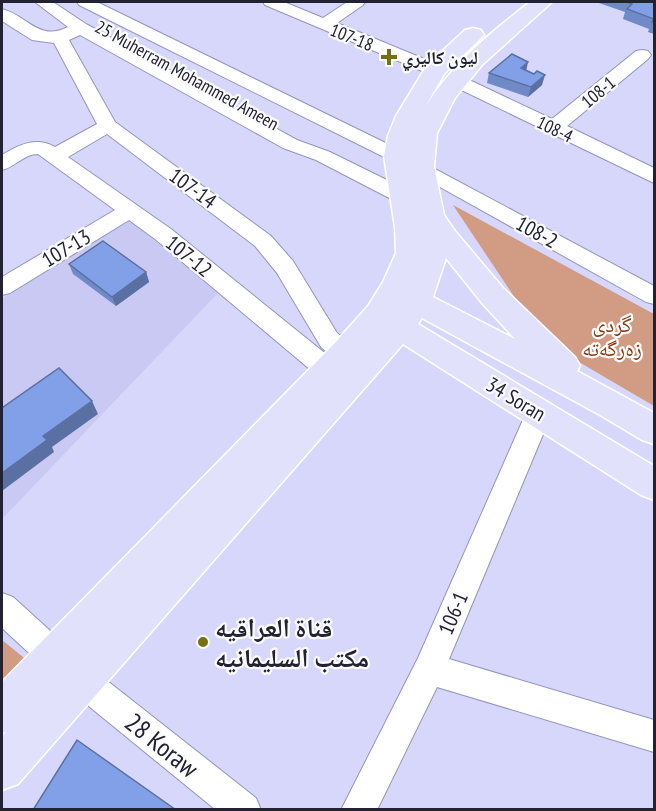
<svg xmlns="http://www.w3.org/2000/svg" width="656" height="811" viewBox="0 0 656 811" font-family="'PT Sans Narrow','Noto Naskh Arabic',sans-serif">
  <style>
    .built { fill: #cac9f3 }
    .green { fill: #d29c84 }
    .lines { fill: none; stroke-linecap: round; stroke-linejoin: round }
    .minor-casing { stroke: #9594bf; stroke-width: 2 }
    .major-casing { stroke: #fff; stroke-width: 3 }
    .minor { fill: #fff; fill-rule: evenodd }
    .major { fill: #e2e1fb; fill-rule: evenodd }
    .wall { fill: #708ac7 }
    .shaded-wall { fill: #5b70a2 }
    .building { fill: #82a0e7; stroke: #5b70a2; stroke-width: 1.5 }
    .poi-dot { fill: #757012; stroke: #fbfbfb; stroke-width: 2 }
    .labels { text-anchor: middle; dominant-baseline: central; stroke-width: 4.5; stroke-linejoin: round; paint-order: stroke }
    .far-street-label { font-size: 18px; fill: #232233; stroke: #fbfbfb }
    .far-poi-label { font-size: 18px; font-weight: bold; fill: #232233; stroke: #fbfbfb; text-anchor: start }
    .street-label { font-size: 21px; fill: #232233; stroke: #fbfbfb }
    .park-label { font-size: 21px; fill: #843b12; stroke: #fbfbfb }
    .near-poi-label { font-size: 26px; font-weight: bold; fill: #232233; stroke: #fbfbfb; text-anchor: start }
    .near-street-label { font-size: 26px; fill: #232233; stroke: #fbfbfb }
  </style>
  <rect width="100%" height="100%" fill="#d7d6fb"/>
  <polygon class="built" points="126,217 218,293 2,519 2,299"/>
  <g class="green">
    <polygon points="453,205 654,314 654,406 567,355 525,313"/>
    <polygon points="2,640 28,661 2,687"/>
  </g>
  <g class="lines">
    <defs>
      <g id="minor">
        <path d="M35,2H53L86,24L297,140L330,152L409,191L412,196L409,201L402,203L395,201L316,160L283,148L80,35L69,40L115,122L271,236L293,261L337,333L354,346L357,353L354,360L345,363L336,360L321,347L277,273L255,246L107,134L68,157L171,229L337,363L340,370L337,377L328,380L319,377L155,239L129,220L10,293L2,295V277L115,210L38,154C24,154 15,167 2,170V155C18,145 37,136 55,147L97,124L54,43L32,40L2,21V9C28,16 39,42 68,27Z"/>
        <polygon points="77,2 97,2 404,152 407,156 404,160 397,162 390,160 79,5"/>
        <polygon points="263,2 284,2 323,18 347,2 365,2 363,5 337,23 441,66 444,70 441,74 429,74 265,5"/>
        <polygon points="642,50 648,51 651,55 648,59 567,126 654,168 654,183 451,85 448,81 451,77 463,77 552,119 636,51"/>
        <polygon points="420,161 654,286 654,304 646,302 413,172 410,167 413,162"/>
        <polygon points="539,402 548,405 552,413 449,659 654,720 654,752 437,687 377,810 341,810 418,658 526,413 530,405"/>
        <polygon points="2,593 13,597 91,668 256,798 261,810 216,810 69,690 2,628"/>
      </g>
      <path id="major" d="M530,2H552L482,65L455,98L437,133L434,166L444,215L455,231L503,288L575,357L580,366L577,371L654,413V444L642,440L600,415L422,318L418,324L654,466V500L641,495L403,344L18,784L2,790V736L6,732L2,733V682L334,344L368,306L383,282L396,253L395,228L384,156L388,136L396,116L427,65L465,30L473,28L481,30L484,35L444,74L425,107C452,64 491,32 530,2ZM446,258L482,303L515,339L433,297Z"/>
    </defs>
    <use href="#minor" class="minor-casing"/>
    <use href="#major" class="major-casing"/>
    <use href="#minor" class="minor"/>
    <use href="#major" class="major"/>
  </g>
  <g class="wall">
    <polygon points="596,2 654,2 654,34 648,32 649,29 623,19 625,12"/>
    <polygon points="526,70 542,85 528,97 487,83 489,73"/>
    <polygon points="69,264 146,272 149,282 116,306 73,274"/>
  </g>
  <g class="shaded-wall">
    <polygon points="528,62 526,72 521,68"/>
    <polygon points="545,75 542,85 528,97 531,87"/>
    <polygon points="146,272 149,282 116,306 112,297"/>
    <polygon points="92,401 98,414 52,447 54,452 2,491 2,473 43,436"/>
  </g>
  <g class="building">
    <polygon points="627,2 654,2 654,23 652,22 654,19 627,9 632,4"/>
    <polygon points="512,54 528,62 521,68 534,74 537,71 545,75 531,87 489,73"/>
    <polygon points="103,241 146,272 112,297 69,264"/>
    <polygon points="59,368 92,401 43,436 47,440 2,473 2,408"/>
    <polygon points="77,740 176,810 33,810"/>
  </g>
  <g class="poi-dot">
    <path d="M386 48h6v6h6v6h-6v6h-6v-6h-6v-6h6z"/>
    <circle cx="203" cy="642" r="6"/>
  </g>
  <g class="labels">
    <g class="far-street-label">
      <text transform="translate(352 37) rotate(22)">107-18</text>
      <text transform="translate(187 75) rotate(29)">25 Muherram Mohammed Ameen</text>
      <text transform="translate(598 92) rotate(-40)">108-1</text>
      <text transform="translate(555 129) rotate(26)">108-4</text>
    </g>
    <g class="far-poi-label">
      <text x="402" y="57">ليون كاليري</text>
    </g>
    <g class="street-label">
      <text transform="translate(193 188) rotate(36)">107-14</text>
      <text transform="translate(537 232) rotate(29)">108-2</text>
      <text transform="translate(66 248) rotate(-31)">107-13</text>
      <text transform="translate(189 256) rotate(39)">107-12</text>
      <text transform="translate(516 399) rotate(31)">34 Soran</text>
      <text transform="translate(453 613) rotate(-67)">106-1</text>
    </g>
    <g class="park-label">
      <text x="612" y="324">گردی<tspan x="612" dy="24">زەرگەتە</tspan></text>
    </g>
    <g class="near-poi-label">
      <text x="215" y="627">قناة العراقيه<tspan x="215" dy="30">مكتب السليمانيه</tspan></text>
    </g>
    <g class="near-street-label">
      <text transform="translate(162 745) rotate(39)">28 Koraw</text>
    </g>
  </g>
  <rect width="656" height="811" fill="none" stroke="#232233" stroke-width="6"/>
</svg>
